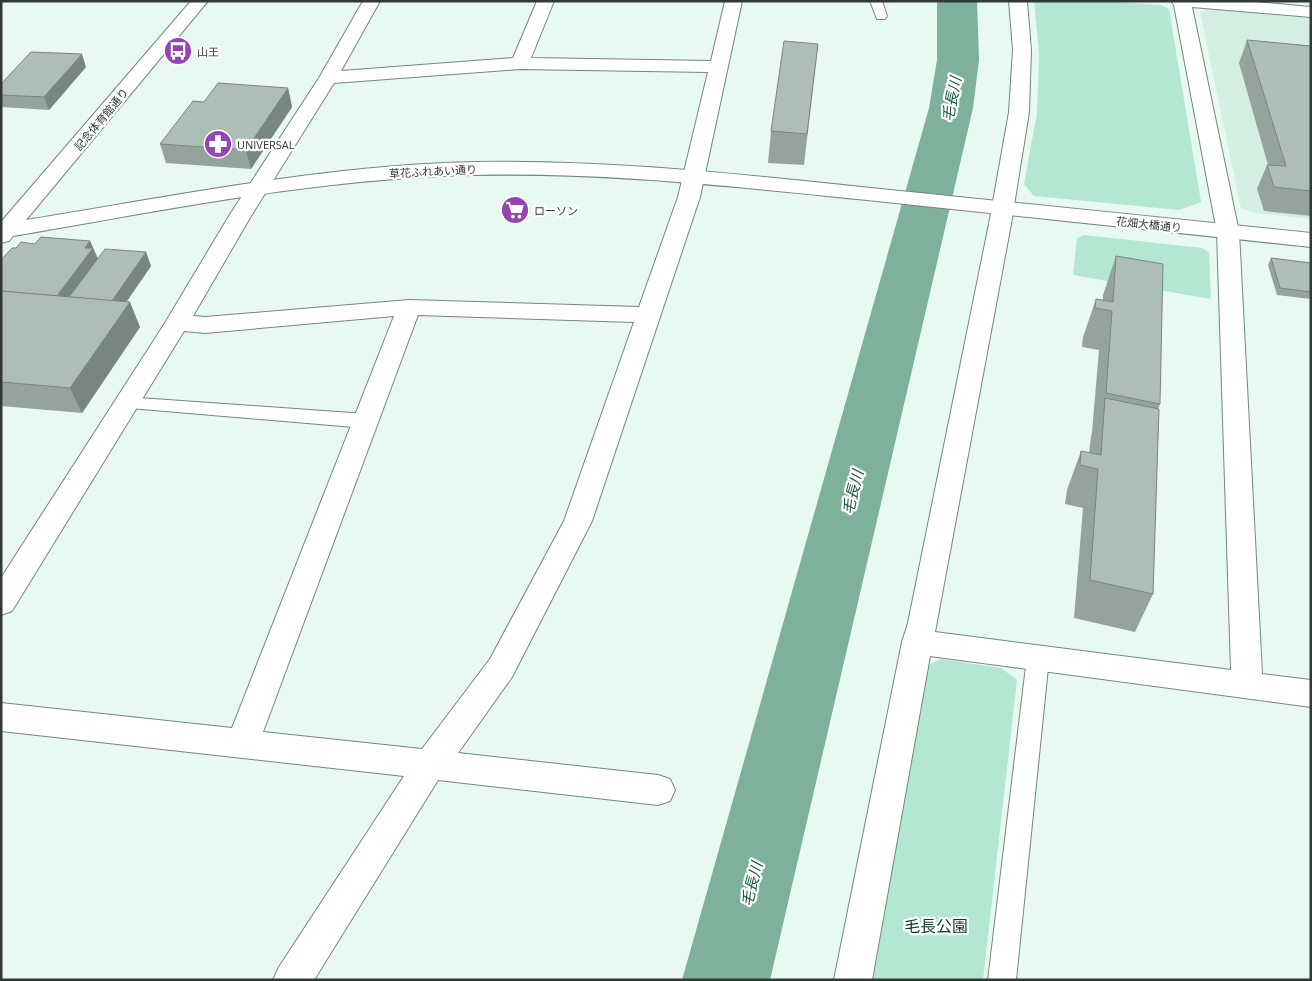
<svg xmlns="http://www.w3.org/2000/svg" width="1312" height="981" viewBox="0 0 1312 981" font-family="'Open Sans','Noto Sans JP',sans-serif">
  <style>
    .built { fill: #d4eee2 }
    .green { fill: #b3e7d1 }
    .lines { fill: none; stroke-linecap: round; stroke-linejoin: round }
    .river { fill: #7db19b; fill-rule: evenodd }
    .service-casing { stroke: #75867e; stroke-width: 2 }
    .minor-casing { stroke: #75867e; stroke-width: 2 }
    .tertiary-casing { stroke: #75867e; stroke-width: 2 }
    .service { fill: #fff; fill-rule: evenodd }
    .minor { fill: #fff; fill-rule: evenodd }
    .tertiary { fill: #fff; fill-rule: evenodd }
    .wall { fill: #95a39d }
    .shaded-wall { fill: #79857f }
    .building { fill: #adbeb6; stroke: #79857f }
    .labels { text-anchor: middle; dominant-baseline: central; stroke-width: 4.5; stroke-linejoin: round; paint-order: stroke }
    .far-poi-label { font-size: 11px; fill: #313835; stroke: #fff; text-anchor: start }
    .far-street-label { font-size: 11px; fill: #313835; stroke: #fff }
    .water-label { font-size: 15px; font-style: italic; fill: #135640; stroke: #fff }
    .near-park-label { font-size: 16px; fill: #0d3a2b; stroke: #fff }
  </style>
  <rect width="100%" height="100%" fill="#e7f9f0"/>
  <polygon class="built" points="1206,9 1311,18 1311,219 1255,213 1241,208 1200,12"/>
  <g class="green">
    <polygon points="1034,1 1101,1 1161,5 1169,9 1201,202 1179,210 1034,196 1024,184 1037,113 1039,54"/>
    <polygon points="1084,235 1202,248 1209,253 1211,299 1073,275 1077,238"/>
    <polygon points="941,659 1001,668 1017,680 983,980 873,980 928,665"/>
  </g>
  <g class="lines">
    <polygon class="river" points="937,1 977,1 979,60 973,108 770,980 682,980 929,108 937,60"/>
    <defs>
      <g id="service">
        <polygon points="870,1 882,1 887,16 885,19 877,19"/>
        <polygon points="125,397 366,414 373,416 375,421 373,426 366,428 118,407 116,403 118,399"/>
        <polygon points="1038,649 1046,651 1049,658 1016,980 988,980 1027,658 1030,651"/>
      </g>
      <g id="minor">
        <path d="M363,1H380L341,71L513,58L537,1H554L531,58L711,61L725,1H742L700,197L592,521L512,677L458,753L658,775L670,779L675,790L670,801L658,805L438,780L314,980H273L279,967L404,776L1,731V703L232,728L394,316L205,333L184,331L12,611L1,615V578L165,323L229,216L319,78ZM520,69L708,72L678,197L639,307L409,300L205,317L193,316L251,216L334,83ZM418,315L634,322L564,521L490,659L422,749L263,732Z"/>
        <polygon points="1009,1 1027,1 1031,50 1029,112 1011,224 935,632 1231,670 1217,232 1174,5 1171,1 1244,1 1311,7 1311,17 1192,7 1239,232 1262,674 1311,680 1311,707 930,656 872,980 834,980 902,642 908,623 989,224 1009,112 1013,50"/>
      </g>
      <path id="tertiary" d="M191,1H208L26,220C175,196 325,165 476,162C609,160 740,174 871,188C1018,203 1164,218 1311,233V247C1163,231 1015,216 867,200C736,187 606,172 475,175C320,178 166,210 13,236L9,241L1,243V222Z"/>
    </defs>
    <use href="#service" class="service-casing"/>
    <use href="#minor" class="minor-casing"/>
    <use href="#tertiary" class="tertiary-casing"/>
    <use href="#service" class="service"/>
    <use href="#minor" class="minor"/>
    <use href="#tertiary" class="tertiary"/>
  </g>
  <g class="wall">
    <polygon points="1247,40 1311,46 1311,216 1264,211 1257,189 1267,165 1268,165 1239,63"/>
    <polygon points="818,44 804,165 768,163 771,131"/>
    <polygon points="86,67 49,110 1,107 1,84"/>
    <polygon points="288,88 292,107 251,169 166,163 160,144 204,102"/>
    <polygon points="90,241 98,258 146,252 151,266 126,302 140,327 82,413 1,406 1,260 16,248 35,244"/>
    <polygon points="1116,256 1160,404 1158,409 1153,594 1135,632 1074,618 1083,508 1065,504 1067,490 1081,451 1089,453 1091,437 1092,432 1099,350 1082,347 1083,337 1096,299 1103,300 1103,295"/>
    <polygon points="1271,258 1311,263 1311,299 1277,295 1268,265"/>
  </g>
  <g class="shaded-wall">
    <polygon points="82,54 86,67 49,110 44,97"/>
    <polygon points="288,88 292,107 251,169 246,150"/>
    <polygon points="90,241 101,268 72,307 57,296 85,248"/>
    <polygon points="146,252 151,266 112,323 106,309"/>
    <polygon points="130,302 140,327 82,413 70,388"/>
  </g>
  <g class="building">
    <polygon points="1247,40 1311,46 1311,191 1274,187 1267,165 1286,166"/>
    <polygon points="784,41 818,44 807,134 771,131"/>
    <polygon points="31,52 82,54 44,97 1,95 1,84"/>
    <polygon points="218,83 288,88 246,150 160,144 193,101 204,102"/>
    <polygon points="41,237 90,241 85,248 93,248 57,296 1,291 1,260 12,248 16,248 21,242 35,244"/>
    <polygon points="105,249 146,252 112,301 69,297"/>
    <polygon points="1116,256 1163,264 1160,404 1106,393 1112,311 1095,308 1096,299 1113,302"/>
    <polygon points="1271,258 1311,263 1311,292 1280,288"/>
    <polygon points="1,291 130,302 70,388 1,382"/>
    <polygon points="1105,398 1159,409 1153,594 1090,580 1098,469 1080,465 1081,451 1101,455"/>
  </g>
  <defs>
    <symbol id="bus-disc" viewBox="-11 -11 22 22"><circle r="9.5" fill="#9644b3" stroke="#fff"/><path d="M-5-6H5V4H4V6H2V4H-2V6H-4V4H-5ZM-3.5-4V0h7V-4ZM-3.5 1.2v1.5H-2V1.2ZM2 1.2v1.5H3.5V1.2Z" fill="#fff"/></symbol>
    <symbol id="pharmacy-disc" viewBox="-11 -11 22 22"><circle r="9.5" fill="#9644b3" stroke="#fff"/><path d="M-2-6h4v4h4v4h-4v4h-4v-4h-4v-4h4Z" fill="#fff"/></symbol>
    <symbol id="supermarket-disc" viewBox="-11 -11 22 22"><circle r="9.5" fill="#9644b3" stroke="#fff"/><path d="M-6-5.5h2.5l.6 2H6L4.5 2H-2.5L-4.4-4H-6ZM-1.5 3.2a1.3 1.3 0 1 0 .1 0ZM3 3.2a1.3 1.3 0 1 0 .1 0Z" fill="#fff"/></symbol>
  </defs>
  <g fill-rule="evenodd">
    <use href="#bus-disc" x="162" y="35" width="32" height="32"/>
    <use href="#pharmacy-disc" x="202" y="128" width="32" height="32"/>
    <use href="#supermarket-disc" x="499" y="194" width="32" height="32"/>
  </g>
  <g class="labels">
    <g class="far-poi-label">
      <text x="197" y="51">山王</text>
      <text x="237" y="144">UNIVERSAL</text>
      <text x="534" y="210">ローソン</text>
    </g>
    <g class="far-street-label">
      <text transform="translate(101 119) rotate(-50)">記念体育館通り</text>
      <text transform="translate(433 171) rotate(-3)">草花ふれあい通り</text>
      <text transform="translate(1149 224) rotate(6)">花畑大橋通り</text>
    </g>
    <g class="water-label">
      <text transform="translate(951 99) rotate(-79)">毛長川</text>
      <text transform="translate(852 492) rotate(-76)">毛長川</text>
      <text transform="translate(751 884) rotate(-76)">毛長川</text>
    </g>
    <g class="near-park-label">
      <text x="936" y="926">毛長公園</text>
    </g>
  </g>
  <rect width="1312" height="981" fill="none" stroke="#313835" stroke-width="5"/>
</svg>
